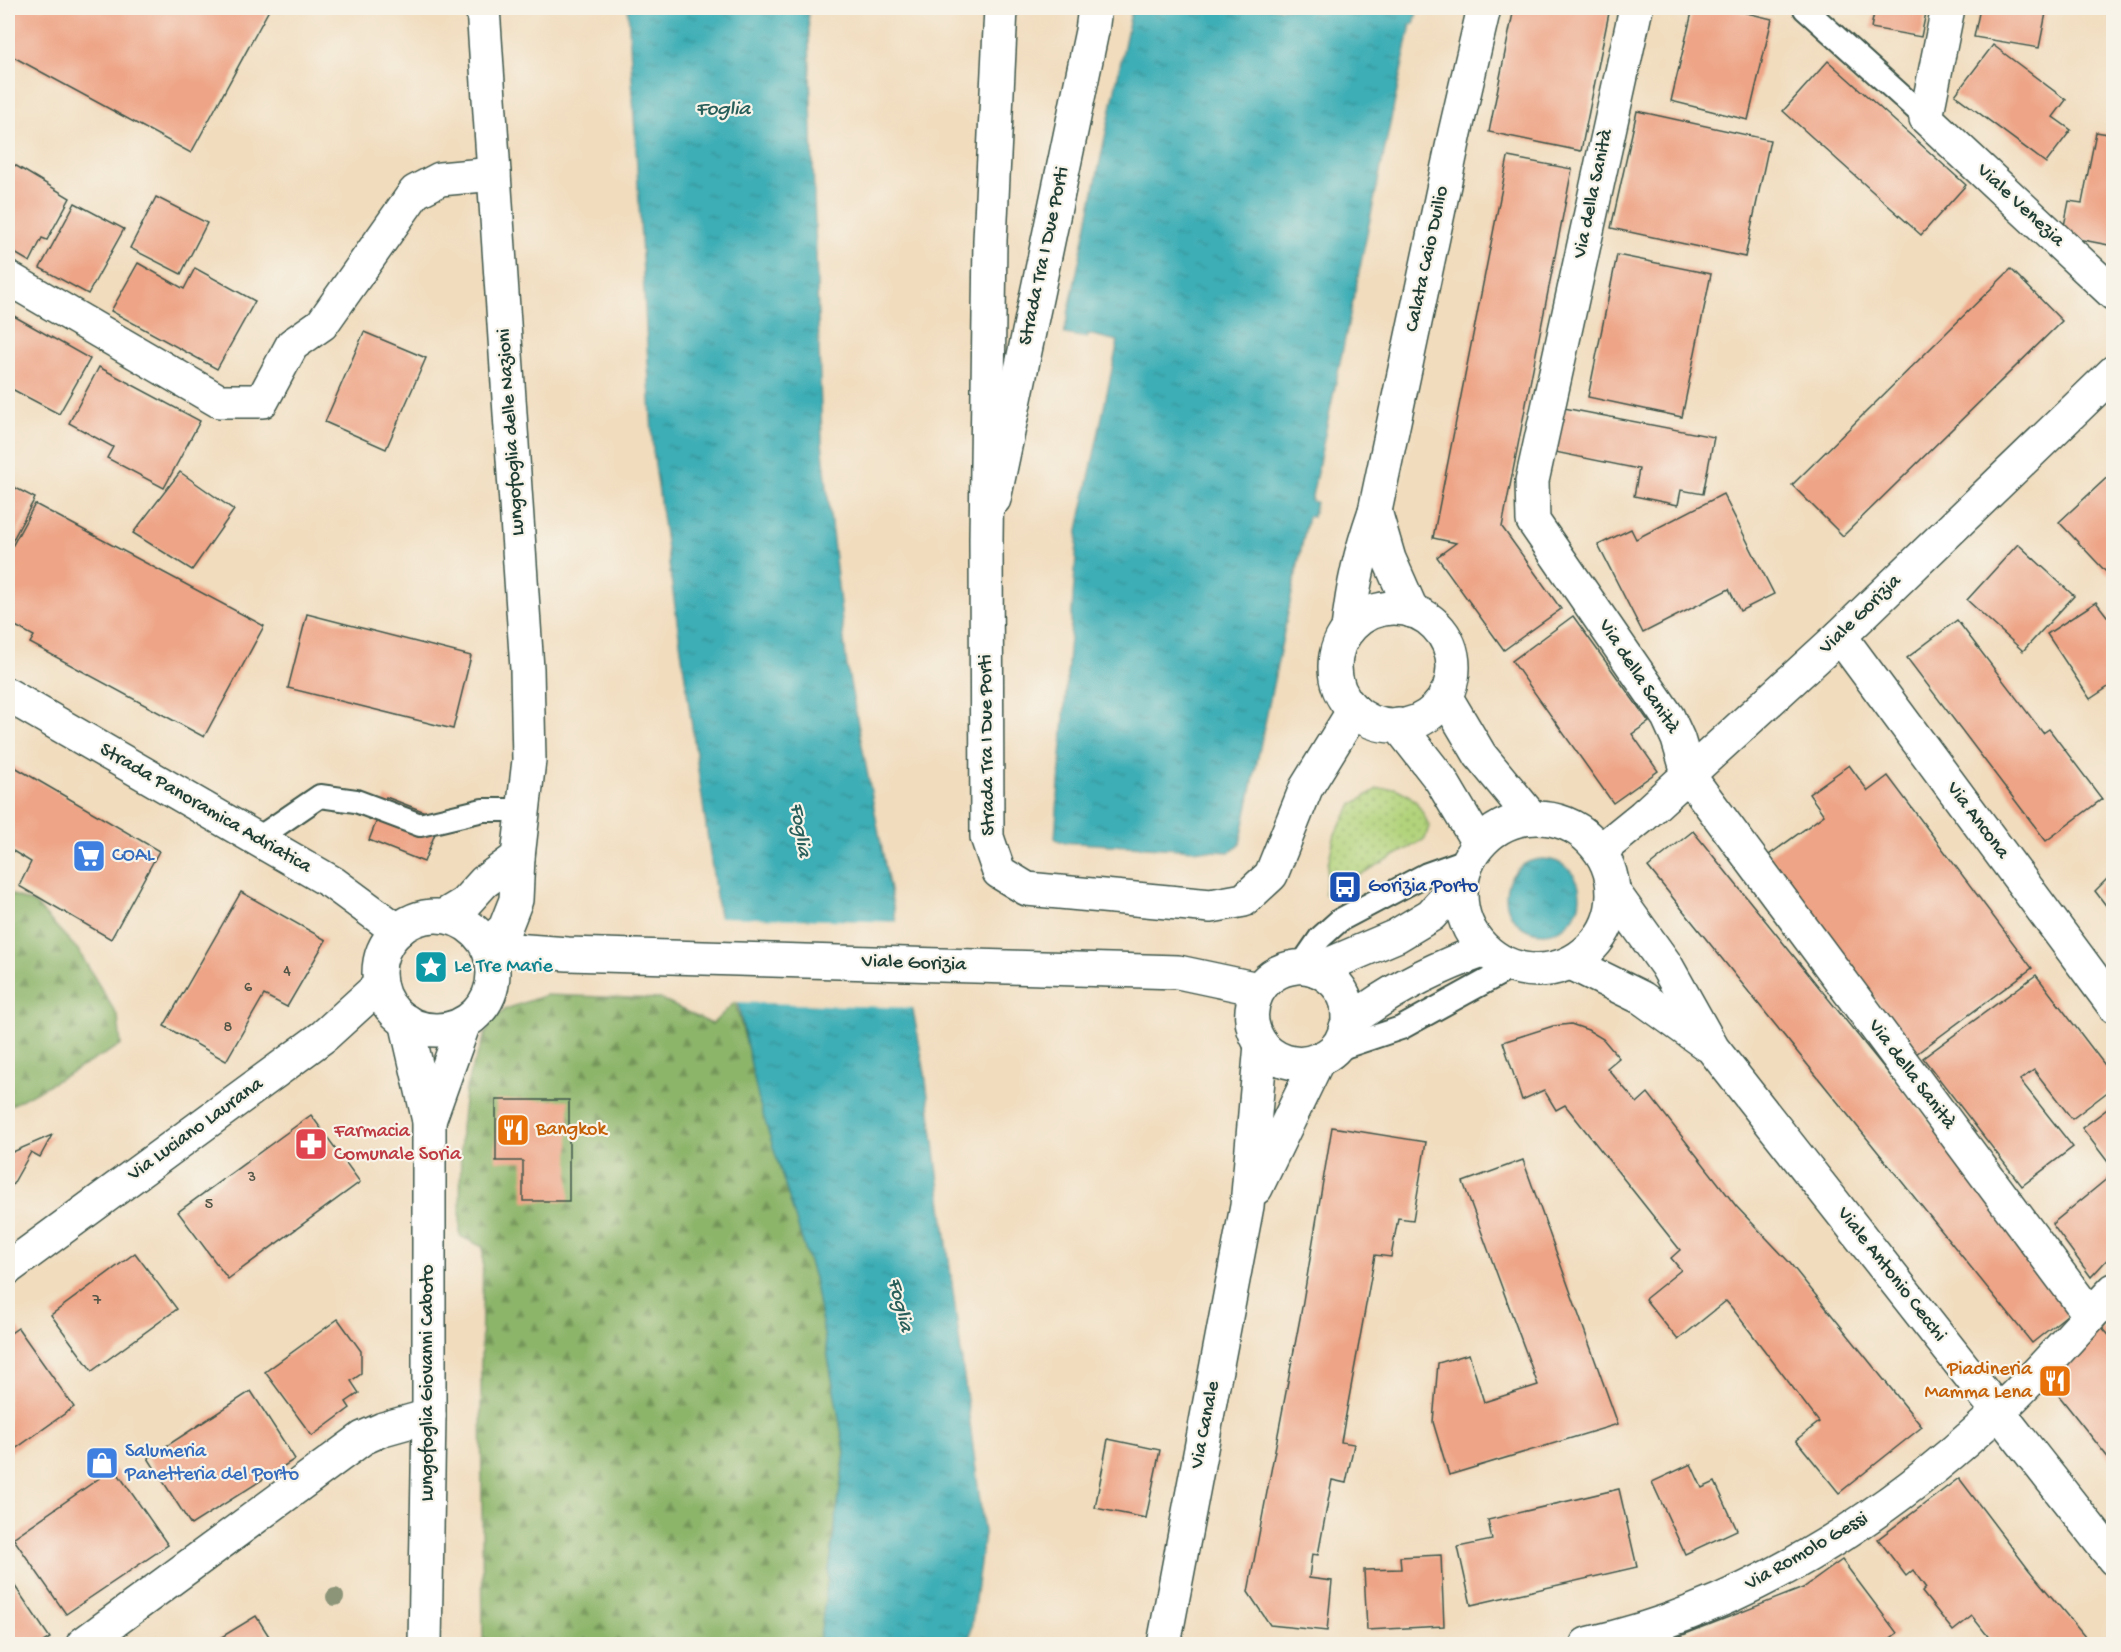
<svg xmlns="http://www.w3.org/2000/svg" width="2121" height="1652" viewBox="0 0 2121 1652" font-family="'Gochi Hand',sans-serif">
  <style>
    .grass { fill: url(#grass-dots); stroke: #688858; stroke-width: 1.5 }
    .forest { fill: url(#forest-firs); stroke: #567950; stroke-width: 1.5 }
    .water { fill: url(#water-ripples); stroke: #2e7675; stroke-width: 1.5 }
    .pier { fill: #f1dcbd }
    .building { fill: #eea486 }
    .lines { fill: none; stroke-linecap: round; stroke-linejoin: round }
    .service-casing { stroke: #3e5549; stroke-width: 26 }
    .pedestrian-casing { stroke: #3e5549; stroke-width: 36 }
    .minor-casing { stroke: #3e5549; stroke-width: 36 }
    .tertiary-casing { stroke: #3e5549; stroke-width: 36 }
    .service { stroke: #fff; stroke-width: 22 }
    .pedestrian { stroke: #fff; stroke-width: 33 }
    .minor { stroke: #fff; stroke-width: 33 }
    .tertiary { stroke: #fff; stroke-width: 33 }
    .tree { fill: #8d9579 }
    .labels { text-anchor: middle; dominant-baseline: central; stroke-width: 4.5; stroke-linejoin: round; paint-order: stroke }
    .number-label { font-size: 16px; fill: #535748 }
    .street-label { font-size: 20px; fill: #1f3d34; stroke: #f7f3e8 }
    .shop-label { font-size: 20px; fill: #366cbe; stroke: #f7f3e8; text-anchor: start }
    .transit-label { font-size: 20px; fill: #164399; stroke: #f7f3e8; text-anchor: start }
    .culture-label { font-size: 20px; fill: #0d838f; stroke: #f7f3e8; text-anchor: start }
    .food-label { font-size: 20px; fill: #c56008; stroke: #f7f3e8; text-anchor: start }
    .health-label { font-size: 20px; fill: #be3a42; stroke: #f7f3e8; text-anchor: start }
    .water-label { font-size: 21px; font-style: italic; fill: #285f5b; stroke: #f7f3e8 }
  </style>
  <defs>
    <pattern id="grass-dots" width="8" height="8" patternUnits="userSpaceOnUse" patternTransform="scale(1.5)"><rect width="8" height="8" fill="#b2d37b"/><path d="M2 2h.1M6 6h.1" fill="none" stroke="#90ac66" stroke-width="1.8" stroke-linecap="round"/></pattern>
    <pattern id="forest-firs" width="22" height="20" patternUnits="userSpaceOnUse" patternTransform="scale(1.5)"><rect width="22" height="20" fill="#8db56b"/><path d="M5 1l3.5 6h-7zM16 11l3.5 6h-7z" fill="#739459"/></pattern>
    <pattern id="water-ripples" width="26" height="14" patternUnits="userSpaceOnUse" patternTransform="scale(1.5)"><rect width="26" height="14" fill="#3daeb6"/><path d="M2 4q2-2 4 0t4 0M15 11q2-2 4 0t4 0" fill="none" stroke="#338f95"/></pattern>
  </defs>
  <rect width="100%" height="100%" fill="#f7f3e8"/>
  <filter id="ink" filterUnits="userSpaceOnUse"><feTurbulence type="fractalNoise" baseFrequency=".0167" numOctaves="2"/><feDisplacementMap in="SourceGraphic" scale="12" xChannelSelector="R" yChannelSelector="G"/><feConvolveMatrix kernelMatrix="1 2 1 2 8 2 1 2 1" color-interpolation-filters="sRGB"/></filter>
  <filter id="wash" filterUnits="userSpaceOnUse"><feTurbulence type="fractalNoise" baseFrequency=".008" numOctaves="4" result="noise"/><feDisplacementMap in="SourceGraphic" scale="24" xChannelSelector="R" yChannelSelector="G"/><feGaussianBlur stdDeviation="1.35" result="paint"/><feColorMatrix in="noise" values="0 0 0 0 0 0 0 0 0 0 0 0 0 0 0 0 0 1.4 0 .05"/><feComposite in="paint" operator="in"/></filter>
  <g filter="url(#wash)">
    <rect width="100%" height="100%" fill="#f1dcbd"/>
    <path class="grass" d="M1395,788C1418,799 1418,803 1429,826L1425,839L1325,894L1328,864L1335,834L1352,805L1377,789Z"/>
    <g class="forest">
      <polygon points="8,893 35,904 78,950 118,1017 121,1045 8,1107"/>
      <polygon points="546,995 660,999 712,1024 735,1002 783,1178 814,1278 845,1452 821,1644 483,1644 481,1368 483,1247 460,1236 461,1128 465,1093 470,1073 490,1023 506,1009"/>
    </g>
    <g class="water">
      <polygon points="628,8 808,8 822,442 847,667 925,1073 984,1533 969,1644 819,1644 845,1452 814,1278 759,1102 718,910 653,451"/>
      <polygon points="1132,8 1418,8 1414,24 1411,24 1311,501 1316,502 1313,517 1308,516 1240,844 1230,852 1061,842 1055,838 1078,530 1118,341 1088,334 1087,338 1064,334"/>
      <circle cx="1543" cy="896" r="37"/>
    </g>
    <polygon class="pier" points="716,917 899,922 916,1008 735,1002"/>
    <g id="blocks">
      <g class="building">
        <polygon points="8,8 270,8 191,153 8,54"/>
        <polygon points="1514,8 1610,8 1581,151 1489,132"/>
        <polygon points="1693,8 1726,8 1772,19 1748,120 1671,101"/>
        <polygon points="1875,8 1927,8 1921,37 1871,28"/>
        <polygon points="1980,8 2047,8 2039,48 1974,37"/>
        <polygon points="1993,45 2066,100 2053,117 2071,130 2046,163 1955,95"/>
        <polygon points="1828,61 1966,185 1921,235 1783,111"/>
        <polygon points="1637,111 1770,140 1745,257 1611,228"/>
        <polygon points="2096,132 2114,135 2114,246 2062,236 2069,201 2082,203"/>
        <polygon points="1508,157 1572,169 1502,527 1561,609 1504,650 1437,557 1456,543 1433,538"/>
        <polygon points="8,161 70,198 47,240 42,238 30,262 8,249"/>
        <polygon points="156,197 207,223 181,274 130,248"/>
        <polygon points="75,203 124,229 88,294 40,268"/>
        <polygon points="1617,255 1711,274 1682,417 1588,397"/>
        <polygon points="138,263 184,289 195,268 255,301 217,369 111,311"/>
        <polygon points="2011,269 2062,321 1843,536 1792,485"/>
        <polygon points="12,315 90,359 59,414 8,387 8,322"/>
        <polygon points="364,332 426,358 386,449 325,422"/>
        <polygon points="99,367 200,421 164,488 107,458 113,447 69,423"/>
        <polygon points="1564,408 1714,437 1703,494 1681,490 1678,505 1634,496 1639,469 1555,452"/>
        <polygon points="2114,471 2114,570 2108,574 2059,522"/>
        <polygon points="180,472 234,510 192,570 133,533"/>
        <polygon points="8,484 35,498 9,547 8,546"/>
        <polygon points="1723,494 1774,594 1740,611 1729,589 1643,633 1598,545 1631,529 1636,539"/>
        <polygon points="35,504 264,626 204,737 30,643 34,636 8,622 8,554"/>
        <polygon points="2018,544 2074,596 2023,651 1967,600"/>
        <polygon points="2096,602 2114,625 2114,683 2090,699 2047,634"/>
        <polygon points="307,614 471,656 453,729 288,688"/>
        <polygon points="1573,616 1649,722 1632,734 1658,771 1613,803 1512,661"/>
        <polygon points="1957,620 2043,733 2049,729 2102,799 2046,841 1907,658"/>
        <polygon points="8,763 159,851 111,939 19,886 31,862 8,848"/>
        <polygon points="1849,765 1868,791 1888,776 2032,968 1916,1054 1769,855 1824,815 1809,794"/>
        <polygon points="386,797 441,818 424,862 369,840"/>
        <polygon points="1693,831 2077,1307 2032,1343 1648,867"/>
        <polygon points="2114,872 2114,916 2095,891"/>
        <polygon points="241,892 326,940 287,1007 264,995 226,1061 164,1026"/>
        <polygon points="2036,975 2114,1077 2114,1087 2072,1119 2034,1070 2020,1080 2073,1147 2022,1186 1923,1058"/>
        <polygon points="1571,1024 1588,1030 1603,1039 1619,1058 1607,1068 1637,1103 1648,1093 1736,1206 1789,1262 1922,1427 1839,1493 1796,1440 1819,1422 1732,1308 1726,1301 1678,1340 1645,1299 1681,1270 1671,1258 1680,1250 1565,1105 1556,1110 1544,1090 1522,1100 1503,1042 1553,1026"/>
        <polygon points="496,1100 569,1100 569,1201 523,1201 523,1161 496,1161"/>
        <polygon points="2114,1104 2114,1170 2082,1128"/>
        <polygon points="311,1115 360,1182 228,1279 178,1212"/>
        <polygon points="1332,1127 1426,1142 1413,1220 1398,1218 1391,1257 1375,1255 1341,1442 1354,1444 1346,1483 1332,1480 1318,1555 1312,1554 1309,1578 1332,1581 1327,1631 1270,1625 1248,1592 1301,1313"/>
        <polygon points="52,1135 40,1157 31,1152 8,1193 8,1154"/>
        <polygon points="1523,1160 1618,1424 1449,1475 1433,1422 1438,1363 1469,1354 1484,1402 1538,1385 1463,1182"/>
        <polygon points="2114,1173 2114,1252 2091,1277 2052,1224"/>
        <polygon points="135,1253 177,1309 92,1371 51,1315"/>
        <polygon points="338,1319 361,1351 361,1374 351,1381 359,1393 346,1402 350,1408 312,1436 265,1372"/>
        <polygon points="2099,1324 2114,1341 2114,1465 2048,1382"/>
        <polygon points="18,1328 74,1407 8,1454 8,1335"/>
        <polygon points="251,1391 295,1459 191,1525 148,1458"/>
        <polygon points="1108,1439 1160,1450 1146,1518 1095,1508"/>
        <polygon points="1691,1464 1702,1488 1715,1482 1737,1530 1685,1554 1652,1482"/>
        <polygon points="114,1468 168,1545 66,1614 13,1538"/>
        <polygon points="1959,1478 2029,1570 2091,1644 1994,1644 1972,1616 1953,1631 1922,1592 1926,1588 1913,1570 1906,1576 1878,1539"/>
        <polygon points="1619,1489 1637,1567 1471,1605 1458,1547 1492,1540 1488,1520"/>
        <polygon points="1441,1555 1444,1626 1367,1630 1364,1570 1401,1569 1400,1557"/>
        <polygon points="1842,1560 1897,1633 1883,1644 1660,1644 1803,1588"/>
        <polygon points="8,1576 50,1638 40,1644 8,1644"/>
        <polygon points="256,1616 274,1644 210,1644"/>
      </g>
    </g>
  </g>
  <g filter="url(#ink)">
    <use href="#blocks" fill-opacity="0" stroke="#3e5549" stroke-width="1.5"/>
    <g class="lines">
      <defs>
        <g id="service">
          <polyline points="1805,9 1926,118"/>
          <polyline points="257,839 320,796 356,801 420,825 483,810 524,810"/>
          <polyline points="1300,967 1320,938 1340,920 1427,874 1469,859"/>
          <polyline points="1332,1051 1401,1028 1512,967"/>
        </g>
        <polyline id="pedestrian" points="994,499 1092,31 1095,8"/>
        <g id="minor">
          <polyline points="483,8 527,669 529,760 518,857 516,900 505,928 487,945"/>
          <polyline points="1001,8 990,240 986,539 987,837 999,872 1027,889 1211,906 1244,900 1271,875 1306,788 1354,710"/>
          <polyline points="1636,8 1532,481 1533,521 1668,717 1678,739 1689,776 2090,1315"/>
          <polyline points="1948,8 1926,118 2114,294"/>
          <polyline points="8,278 219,401 262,401 292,345 322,324 415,192 440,179 494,174"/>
          <polyline points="1375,511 1389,559 1412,611"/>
          <circle cx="1394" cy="667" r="59"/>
          <path d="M1348,629C1353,584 1360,554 1375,511L1455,133L1484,8"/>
          <polyline points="1840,636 2114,1006"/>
          <polyline points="1445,696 1480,755 1532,818"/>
          <polyline points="1398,725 1441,780 1479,844"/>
          <polyline points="1601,850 1643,816 1840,636 2114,372"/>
          <polyline points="444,916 464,904 484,882 518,857"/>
          <polyline points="8,1268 324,1036 380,985"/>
          <polyline points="83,1644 363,1438 383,1429 429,1416"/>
          <path d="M1587,1644C1743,1609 1883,1520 1998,1412C2039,1374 2076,1330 2114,1290"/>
        </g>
        <g id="tertiary">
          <polyline points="8,695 333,883 398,931"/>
          <circle cx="1537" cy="894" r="76"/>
          <polyline points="1615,894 1666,965 1713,1049 2114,1559"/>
          <circle cx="436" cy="973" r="57"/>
          <polyline points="488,948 568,954 1178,972 1258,989"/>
          <polyline points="1571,963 1642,998 1706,1044"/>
          <polyline points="1316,970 1396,936 1431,915 1462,880"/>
          <polyline points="406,1021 429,1121 429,1416 425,1644"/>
          <path d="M1348,1022C1348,1016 1348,1010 1347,1004C1341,982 1319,965 1296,967C1260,971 1240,1009 1259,1041C1271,1061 1298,1069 1319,1059C1330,1055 1340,1046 1344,1034C1345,1031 1346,1025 1349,1022C1353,1017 1362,1013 1367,1009C1404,983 1443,965 1485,950"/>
          <polyline points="429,1121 464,1023"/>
          <polyline points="1256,1188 1318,1060"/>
          <polyline points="1164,1644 1247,1206 1261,1044"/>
        </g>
      </defs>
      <use href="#service" class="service-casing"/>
      <use href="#pedestrian" class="pedestrian-casing"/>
      <use href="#minor" class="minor-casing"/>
      <use href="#tertiary" class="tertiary-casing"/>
      <use href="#service" class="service"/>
      <use href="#pedestrian" class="pedestrian"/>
      <use href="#minor" class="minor"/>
      <use href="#tertiary" class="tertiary"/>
    </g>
    <circle class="tree" cx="335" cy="1597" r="9"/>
  </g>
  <defs>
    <symbol id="supermarket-square" viewBox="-11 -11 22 22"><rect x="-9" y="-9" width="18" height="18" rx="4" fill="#3f7fe0" stroke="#f7f3e8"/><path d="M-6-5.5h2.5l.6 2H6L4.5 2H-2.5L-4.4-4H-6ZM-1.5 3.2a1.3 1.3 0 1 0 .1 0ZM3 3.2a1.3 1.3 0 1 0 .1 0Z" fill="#fff"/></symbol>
    <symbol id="bus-square" viewBox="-11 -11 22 22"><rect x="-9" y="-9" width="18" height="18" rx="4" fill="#1a4fb4" stroke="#f7f3e8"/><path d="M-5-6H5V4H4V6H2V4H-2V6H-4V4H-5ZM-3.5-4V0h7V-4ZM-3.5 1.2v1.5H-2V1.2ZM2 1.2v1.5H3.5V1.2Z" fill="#fff"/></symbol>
    <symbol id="sight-square" viewBox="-11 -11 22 22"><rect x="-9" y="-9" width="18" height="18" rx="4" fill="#0f9aa8" stroke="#f7f3e8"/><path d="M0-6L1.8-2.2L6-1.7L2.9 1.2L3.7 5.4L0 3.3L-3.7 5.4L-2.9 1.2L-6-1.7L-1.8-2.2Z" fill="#fff"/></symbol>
    <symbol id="restaurant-square" viewBox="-11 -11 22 22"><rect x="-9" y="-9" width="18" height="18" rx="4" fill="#e8710a" stroke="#f7f3e8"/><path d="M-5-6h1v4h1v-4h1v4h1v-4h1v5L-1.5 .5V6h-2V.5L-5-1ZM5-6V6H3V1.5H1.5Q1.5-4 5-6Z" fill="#fff"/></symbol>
    <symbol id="pharmacy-square" viewBox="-11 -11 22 22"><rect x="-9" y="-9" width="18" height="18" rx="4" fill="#e0444e" stroke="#f7f3e8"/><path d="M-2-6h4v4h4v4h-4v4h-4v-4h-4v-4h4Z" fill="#fff"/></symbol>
    <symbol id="shop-square" viewBox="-11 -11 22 22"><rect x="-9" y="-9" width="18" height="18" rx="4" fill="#3f7fe0" stroke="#f7f3e8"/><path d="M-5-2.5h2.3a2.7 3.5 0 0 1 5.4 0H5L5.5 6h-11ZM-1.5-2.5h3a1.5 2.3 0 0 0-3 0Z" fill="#fff"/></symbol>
  </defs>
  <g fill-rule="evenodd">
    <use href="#supermarket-square" x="70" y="837" width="38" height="38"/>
    <use href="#bus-square" x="1326" y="868" width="38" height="38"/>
    <use href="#sight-square" x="412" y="948" width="38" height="38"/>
    <use href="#restaurant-square" x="494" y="1111" width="38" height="38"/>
    <use href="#pharmacy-square" x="292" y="1125" width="38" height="38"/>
    <use href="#restaurant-square" x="2036" y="1362" width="38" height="38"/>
    <use href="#shop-square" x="83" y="1444" width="38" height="38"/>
  </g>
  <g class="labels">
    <g class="number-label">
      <text x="287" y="972">4</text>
      <text x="248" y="988">6</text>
      <text x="228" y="1028">8</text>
      <text x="252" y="1178">3</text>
      <text x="209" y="1205">5</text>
      <text x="97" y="1301">7</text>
    </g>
    <g class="street-label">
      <text transform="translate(1594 194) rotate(-78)">Via della Sanità</text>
      <text transform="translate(2020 206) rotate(43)">Viale Venezia</text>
      <text transform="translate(1045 256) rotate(-78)">Strada Tra I Due Porti</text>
      <text transform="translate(1428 259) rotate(-78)">Calata Caio Duilio</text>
      <text transform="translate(512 432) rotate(-94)">Lungofoglia delle Nazioni</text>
      <text transform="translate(1861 615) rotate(-44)">Viale Gorizia</text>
      <text transform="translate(1638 677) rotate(57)">Via della Sanità</text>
      <text transform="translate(988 745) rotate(-91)">Strada Tra I Due Porti</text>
      <text transform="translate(205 809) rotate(30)">Strada Panoramica Adriatica</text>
      <text transform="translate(1977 821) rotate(53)">Via Ancona</text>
      <text transform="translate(914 964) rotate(2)">Viale Gorizia</text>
      <text transform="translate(1911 1075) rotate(53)">Via della Sanità</text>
      <text transform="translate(196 1130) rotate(-36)">Via Luciano Laurana</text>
      <text transform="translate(1891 1275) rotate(52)">Viale Antonio Cecchi</text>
      <text transform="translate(428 1383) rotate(-90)">Lungofoglia Giovanni Caboto</text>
      <text transform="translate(1206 1425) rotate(-79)">Via Canale</text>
      <text transform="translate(1807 1552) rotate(-30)">Via Romolo Gessi</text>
    </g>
    <g class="shop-label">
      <text x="112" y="856">COAL</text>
      <text x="125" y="1452">Salumeria<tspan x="125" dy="23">Panetteria del Porto</tspan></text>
    </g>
    <g class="transit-label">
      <text x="1368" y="887">Gorizia Porto</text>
    </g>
    <g class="culture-label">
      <text x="454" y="967">Le Tre Marie</text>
    </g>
    <g class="food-label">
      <text x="536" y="1130">Bangkok</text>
      <text x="2032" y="1370" text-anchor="end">Piadineria<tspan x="2032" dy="23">Mamma Lena</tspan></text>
    </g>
    <g class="health-label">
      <text x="334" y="1132">Farmacia<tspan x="334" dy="23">Comunale Soria</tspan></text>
    </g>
    <g class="water-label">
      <text x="723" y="110">Foglia</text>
      <text transform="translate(799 830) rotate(81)">Foglia</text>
      <text transform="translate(899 1305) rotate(76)">Foglia</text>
    </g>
  </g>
  <rect width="2121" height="1652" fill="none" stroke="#f7f3e8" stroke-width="30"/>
</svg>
